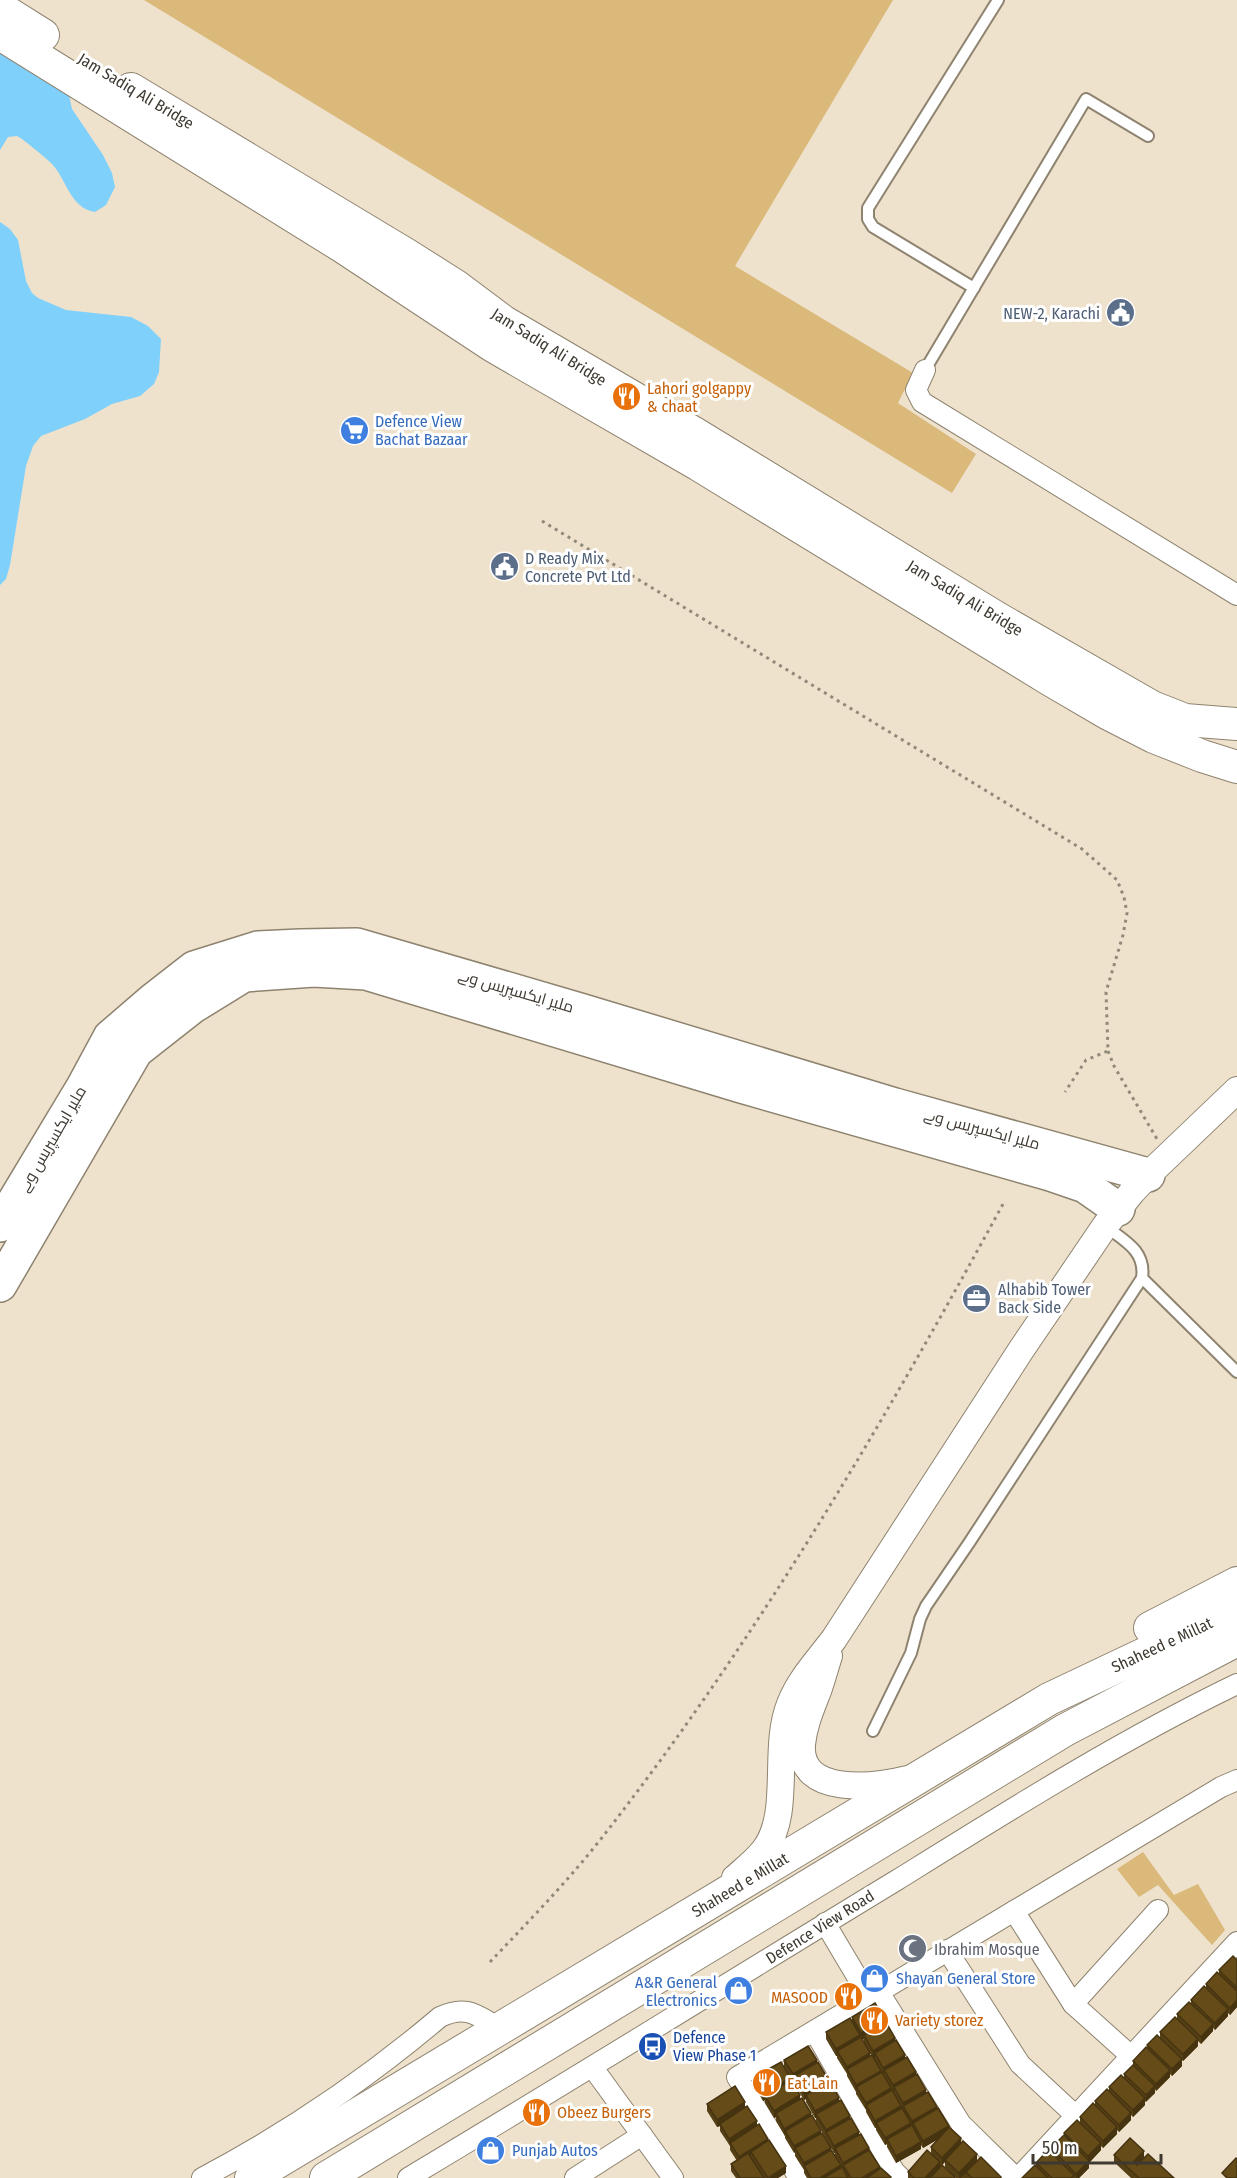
<svg xmlns="http://www.w3.org/2000/svg" width="1237" height="2178" viewBox="0 0 1237 2178" font-family="'Fira Sans Condensed',Cairo,sans-serif">
  <style>
    .green { fill: #dab97b }
    .water { fill: #80d0fc }
    .lines { fill: none; stroke-linecap: round; stroke-linejoin: round }
    .service-casing { stroke: #8e836f; stroke-width: 14 }
    .minor-casing { stroke: #8e836f; stroke-width: 22 }
    .tertiary-casing { stroke: #8e836f; stroke-width: 28 }
    .primary-casing { stroke: #8e836f; stroke-width: 34 }
    .motorway-casing { stroke: #8e836f; stroke-width: 36 }
    .path { stroke: #91897a; stroke-width: 3; stroke-dasharray: 3 4.5; stroke-linecap: butt }
    .service { stroke: #fff; stroke-width: 10 }
    .minor { stroke: #fff; stroke-width: 20 }
    .tertiary { stroke: #fff; stroke-width: 26 }
    .primary { stroke: #fff; stroke-width: 32 }
    .motorway { stroke: #fff; stroke-width: 33 }
    .wall { fill: #564015; fill-rule: evenodd }
    .shaded-wall { fill: #463411 }
    .building { fill: #644b18; stroke: #463411; stroke-width: 1.5 }
    .labels { text-anchor: middle; dominant-baseline: central; stroke-width: 6; stroke-linejoin: round; paint-order: stroke }
    .street-label { font-size: 16px; fill: #3e3931; stroke: #fff }
    .service-label { font-size: 16px; fill: #4e5e75; stroke: #fff; text-anchor: start }
    .food-label { font-size: 16px; fill: #c56008; stroke: #fff; text-anchor: start }
    .shop-label { font-size: 16px; fill: #366cbe; stroke: #fff; text-anchor: start }
    .worship-label { font-size: 16px; fill: #5b616d; stroke: #fff; text-anchor: start }
    .transit-label { font-size: 16px; fill: #164399; stroke: #fff; text-anchor: start }
  </style>
  <rect width="100%" height="100%" fill="#eee2cc"/>
  <g class="green">
    <polygon points="144,0 893,0 735,266 913,373 898,403 976,454 952,493"/>
    <polygon points="1143,1852 1174,1895 1198,1884 1225,1930 1212,1945 1158,1885 1139,1897 1117,1869"/>
  </g>
  <g class="water">
    <path d="M0,1L66,81L72,109L103,155L112,173L115,187L106,205L95,212C70,208 67,180 52,164C43,155 32,147 22,139L17,136L8,137L0,150Z"/>
    <polygon points="0,222 10,229 18,240 26,281 32,293 38,298 66,310 131,317 148,326 161,339 159,372 154,384 140,396 112,404 85,419 41,436 33,446 26,466 10,565 6,579 0,585"/>
  </g>
  <g class="lines">
    <defs>
      <g id="service">
        <polyline points="974,288 873,227 868,219 868,208 998,0"/>
        <polyline points="925,370 1086,99 1148,136"/>
        <polyline points="1142,1278 1237,1372"/>
        <path d="M873,1731L911,1653L920,1619L926,1606L969,1543L1142,1278C1146,1251 1125,1241 1105,1226"/>
      </g>
      <g id="minor">
        <polyline points="925,370 916,390 922,402 1237,595"/>
        <polyline points="1014,1911 1073,2004 1131,2056"/>
        <polyline points="825,1923 869,1997"/>
        <polyline points="947,1950 1020,2064 1076,2116"/>
        <polyline points="879,1992 961,2124 1016,2178"/>
        <polyline points="1073,2004 1158,1910"/>
        <polyline points="815,2032 894,2171 901,2178"/>
        <polyline points="593,2068 673,2178"/>
        <path d="M202,2178C287,2133 367,2079 440,2017C467,2004 478,2016 501,2029"/>
        <path d="M408,2178C572,2080 734,1979 897,1880C1008,1811 1119,1741 1237,1684"/>
        <polyline points="575,2178 642,2135"/>
        <polyline points="799,2178 737,2077 1221,1787 1237,1780"/>
        <polyline points="1018,2178 1237,1942"/>
      </g>
      <g id="tertiary">
        <path d="M829,1656C825,1668 822,1680 818,1691C811,1709 804,1725 802,1744C798,1797 875,1787 907,1779"/>
        <path d="M735,1878C745,1869 757,1860 765,1849C792,1812 772,1748 790,1704C799,1680 819,1659 834,1639L1021,1350L1105,1226L1132,1192L1148,1175L1237,1090"/>
      </g>
      <g id="primary">
        <polyline points="0,8 43,35"/>
        <polyline points="0,34 343,247 493,346 699,465 1049,679 1107,713 1154,737 1202,756 1237,767"/>
        <polyline points="131,89 407,255 456,286 504,322 694,433 997,618 1152,707 1185,720 1237,724"/>
        <polyline points="1150,1628 1237,1583"/>
        <polyline points="251,2178 1049,1699 1237,1610"/>
        <polyline points="326,2178 1065,1730 1237,1640"/>
      </g>
      <g id="motorway">
        <polyline points="0,1225 83,1087 110,1037 153,1000 194,968 258,948 300,946 357,945 580,1010 895,1105 1148,1175"/>
        <polyline points="0,1285 136,1051 192,1007 244,975 314,970 366,973 741,1086 1050,1174 1085,1186 1118,1209"/>
      </g>
    </defs>
    <use href="#service" class="service-casing"/>
    <use href="#minor" class="minor-casing"/>
    <use href="#tertiary" class="tertiary-casing"/>
    <use href="#primary" class="primary-casing"/>
    <use href="#motorway" class="motorway-casing"/>
    <g class="path">
      <polyline points="542,521 1082,849 1117,880 1124,897 1127,913 1123,935 1106,992 1108,1051 1086,1060 1065,1092"/>
      <polyline points="1108,1051 1114,1066 1157,1139"/>
      <path d="M490,1962C529,1921 569,1880 604,1835C757,1639 884,1422 1003,1204"/>
    </g>
    <use href="#service" class="service"/>
    <use href="#minor" class="minor"/>
    <use href="#tertiary" class="tertiary"/>
    <use href="#primary" class="primary"/>
    <use href="#motorway" class="motorway"/>
  </g>
  <g class="wall">
    <polygon points="1237,1960 1237,2007 1230,2015 1228,2013 1228,2016 1215,2030 1213,2028 1213,2031 1201,2044 1198,2041 1198,2046 1183,2061 1182,2060 1182,2066 1172,2076 1170,2074 1170,2077 1156,2091 1155,2089 1155,2093 1145,2102 1145,2105 1133,2117 1131,2115 1131,2120 1119,2132 1117,2130 1117,2134 1103,2148 1101,2146 1101,2150 1089,2163 1089,2168 1079,2178 1022,2178 1036,2167 1036,2163 1051,2153 1051,2148 1064,2136 1064,2133 1080,2122 1080,2117 1095,2106 1095,2101 1109,2091 1109,2087 1124,2078 1124,2074 1133,2065 1133,2061 1147,2048 1147,2045 1160,2038 1160,2032 1177,2019 1177,2014 1191,2003 1191,2000 1206,1988 1206,1984 1219,1974 1219,1970"/>
    <path d="M852,2017L885,2022L905,2058L949,2128L961,2143L977,2161L1001,2178H956L945,2167V2162L942,2165L955,2178H908V2172L931,2154V2147L938,2139L923,2148L921,2145V2149L896,2163L887,2147V2144L885,2145L876,2130V2128H875L866,2112V2110L856,2094V2092L847,2076V2074L837,2058V2056H836L826,2039V2032L852,2022ZM864,2039V2042L871,2055H870L862,2040Z"/>
    <polygon points="784,2060 817,2063 880,2169 891,2178 807,2178 804,2173 804,2170 795,2156 795,2152 794,2153 785,2138 785,2136 776,2121 776,2117 774,2118 765,2103 765,2100 763,2101 754,2085 754,2077 790,2081 831,2150 835,2155 835,2153 834,2153 816,2121 816,2118 815,2118 806,2102 806,2099 804,2100 794,2083 794,2081 793,2082 784,2067"/>
    <polygon points="707,2104 745,2108 768,2141 786,2173 778,2178 736,2178 731,2171 731,2164 737,2161 730,2150 730,2146 720,2131 720,2126 717,2127 707,2111"/>
    <polygon points="1114,2155 1144,2158 1174,2178 1131,2178 1114,2162"/>
  </g>
  <g class="shaded-wall">
    <polygon points="1237,2000 1237,2007 1230,2015 1230,2008"/>
    <polygon points="1228,2009 1228,2016 1215,2030 1215,2023"/>
    <polygon points="885,2020 885,2027 864,2035 864,2039 861,2041 861,2033"/>
    <polygon points="1213,2024 1213,2031 1201,2044 1201,2037"/>
    <polygon points="860,2035 860,2042 837,2051 837,2056 836,2056 836,2049"/>
    <polygon points="895,2038 895,2045 875,2053 875,2057 873,2058 873,2051"/>
    <polygon points="1198,2039 1198,2046 1183,2061 1183,2054"/>
    <polygon points="870,2053 870,2061 847,2069 847,2074 847,2067"/>
    <polygon points="905,2055 905,2062 884,2070 884,2074 883,2075 883,2068"/>
    <polygon points="1182,2059 1182,2066 1172,2076 1172,2069"/>
    <polygon points="817,2060 817,2067 794,2076 794,2081 793,2082 793,2074"/>
    <polygon points="1170,2070 1170,2077 1156,2091 1156,2084"/>
    <polygon points="881,2071 881,2078 856,2087 856,2092 856,2085"/>
    <polygon points="916,2072 916,2080 894,2087 894,2092 893,2093 893,2085"/>
    <polygon points="790,2078 790,2085 765,2096 765,2100 763,2101 763,2094"/>
    <polygon points="828,2079 828,2086 806,2095 806,2099 804,2100 804,2093"/>
    <polygon points="1155,2086 1155,2093 1146,2102 1146,2095"/>
    <polygon points="891,2088 891,2095 866,2105 866,2110 866,2103"/>
    <polygon points="926,2090 926,2097 903,2107 903,2103"/>
    <polygon points="800,2095 800,2102 776,2113 776,2117 774,2118 774,2111"/>
    <polygon points="839,2098 839,2105 816,2114 816,2118 815,2118 815,2111"/>
    <polygon points="1145,2098 1145,2105 1133,2117 1133,2110"/>
    <polygon points="745,2102 745,2109 720,2124 720,2126 717,2127 717,2120"/>
    <polygon points="901,2106 901,2114 876,2123 876,2128 875,2128 875,2121"/>
    <polygon points="937,2107 937,2114 913,2123 913,2128 912,2129 912,2121"/>
    <polygon points="811,2113 811,2121 785,2131 784,2136 784,2129"/>
    <polygon points="1131,2113 1131,2120 1119,2132 1119,2125"/>
    <polygon points="850,2116 850,2124 826,2132 826,2137 826,2130"/>
    <polygon points="757,2121 757,2128 730,2143 729,2146 729,2139"/>
    <polygon points="911,2123 911,2131 887,2139 887,2144 885,2145 885,2138"/>
    <polygon points="949,2126 949,2133 923,2148 923,2141"/>
    <polygon points="1117,2127 1117,2134 1103,2148 1103,2141"/>
    <polygon points="821,2131 821,2138 795,2148 795,2152 794,2153 794,2146"/>
    <polygon points="859,2132 859,2139 835,2148 835,2153 834,2153 834,2146"/>
    <polygon points="961,2138 961,2146 945,2160 945,2162 942,2165 942,2158"/>
    <polygon points="768,2139 768,2146 751,2152 751,2157 739,2165 739,2157"/>
    <polygon points="921,2142 921,2149 896,2163 896,2156"/>
    <polygon points="1101,2143 1101,2150 1089,2163 1089,2168 1079,2178 1076,2178 1076,2174 1088,2162 1088,2156"/>
    <polygon points="831,2148 831,2155 804,2166 804,2170 804,2163"/>
    <polygon points="869,2148 869,2156 843,2165 843,2170 843,2163"/>
    <polygon points="1144,2151 1144,2158 1134,2169 1134,2161"/>
    <polygon points="977,2154 977,2161 961,2178 959,2178 959,2173"/>
    <polygon points="940,2162 940,2169 931,2178 925,2178"/>
    <polygon points="841,2165 841,2173 832,2178 820,2178"/>
    <polygon points="786,2166 786,2173 778,2178 768,2178"/>
    <polygon points="880,2167 880,2174 874,2178 862,2178"/>
  </g>
  <g class="building">
    <polygon points="1233,1956 1237,1960 1237,1988 1219,1970"/>
    <polygon points="1217,1972 1237,1991 1237,2000 1230,2008 1206,1984"/>
    <polygon points="1204,1986 1228,2009 1215,2023 1191,2000"/>
    <polygon points="1189,2002 1213,2024 1201,2037 1177,2014"/>
    <polygon points="875,2003 885,2020 861,2033 852,2017"/>
    <polygon points="1175,2017 1198,2039 1183,2054 1160,2032"/>
    <polygon points="850,2018 860,2035 836,2049 826,2032"/>
    <polygon points="886,2022 895,2038 873,2051 864,2035"/>
    <polygon points="1157,2035 1182,2059 1172,2069 1147,2045"/>
    <polygon points="861,2037 870,2053 847,2067 837,2051"/>
    <polygon points="896,2040 905,2055 883,2068 875,2053"/>
    <polygon points="808,2046 817,2060 793,2074 784,2060"/>
    <polygon points="1146,2047 1170,2070 1156,2084 1133,2061"/>
    <polygon points="872,2055 881,2071 856,2085 847,2069"/>
    <polygon points="907,2057 916,2072 893,2085 884,2070"/>
    <polygon points="781,2062 790,2078 763,2094 754,2077"/>
    <polygon points="818,2062 828,2079 804,2093 794,2076"/>
    <polygon points="1133,2065 1155,2086 1146,2095 1124,2074"/>
    <polygon points="882,2072 891,2088 866,2103 856,2087"/>
    <polygon points="917,2074 926,2090 903,2103 894,2087"/>
    <polygon points="1121,2075 1145,2098 1133,2110 1109,2087"/>
    <polygon points="791,2080 800,2095 774,2111 765,2096"/>
    <polygon points="830,2081 839,2098 815,2111 806,2095"/>
    <polygon points="735,2086 745,2102 717,2120 707,2104"/>
    <polygon points="1107,2089 1131,2113 1119,2125 1095,2101"/>
    <polygon points="892,2090 901,2106 875,2121 866,2105"/>
    <polygon points="928,2092 937,2107 912,2121 903,2106"/>
    <polygon points="802,2098 811,2113 784,2129 776,2113"/>
    <polygon points="841,2100 850,2116 826,2130 816,2114"/>
    <polygon points="1093,2103 1117,2127 1103,2141 1080,2117"/>
    <polygon points="747,2106 757,2121 729,2139 720,2124"/>
    <polygon points="902,2108 911,2123 885,2138 876,2123"/>
    <polygon points="938,2108 949,2126 923,2141 913,2123"/>
    <polygon points="812,2115 821,2131 794,2146 785,2131"/>
    <polygon points="851,2118 859,2132 834,2146 826,2132"/>
    <polygon points="1077,2120 1101,2143 1088,2156 1064,2133"/>
    <polygon points="759,2124 768,2139 739,2157 730,2143"/>
    <polygon points="912,2125 921,2142 896,2156 887,2139"/>
    <polygon points="949,2127 961,2138 942,2158 931,2147"/>
    <polygon points="822,2133 831,2148 804,2163 795,2148"/>
    <polygon points="861,2134 869,2148 843,2163 835,2148"/>
    <polygon points="1064,2135 1089,2161 1076,2174 1051,2148"/>
    <polygon points="1130,2138 1144,2151 1134,2161 1137,2165 1148,2154 1174,2178 1139,2178 1114,2155"/>
    <polygon points="769,2140 786,2166 768,2178 751,2152"/>
    <polygon points="963,2141 977,2154 959,2173 945,2160"/>
    <polygon points="831,2150 841,2165 820,2178 811,2178 804,2166"/>
    <polygon points="869,2150 880,2167 862,2178 851,2178 843,2165"/>
    <polygon points="927,2150 940,2162 925,2178 914,2178 908,2172"/>
    <polygon points="1048,2150 1074,2175 1071,2178 1052,2178 1036,2163"/>
    <polygon points="748,2153 764,2178 740,2178 731,2164"/>
    <polygon points="981,2157 1001,2177 1001,2178 972,2178 966,2172"/>
    <polygon points="1236,2158 1237,2159 1237,2178 1227,2178 1222,2173"/>
    <polygon points="942,2165 955,2177 954,2178 930,2178"/>
    <polygon points="1035,2165 1048,2178 1022,2178"/>
    <polygon points="842,2167 848,2178 824,2178"/>
    <polygon points="881,2168 891,2177 890,2178 867,2178"/>
  </g>
  <defs>
    <symbol id="civic-disc" viewBox="-11 -11 22 22"><circle r="9.5" fill="#5c6f8a" stroke="#fff"/><path d="M-.6-6.5H3V-4.5H.6V-3L4-1V1h2V6H-6V1h2V-1L-.6-3ZM-1.2 2.5V6h2.4V2.5Z" fill="#fff"/></symbol>
    <symbol id="restaurant-disc" viewBox="-11 -11 22 22"><circle r="9.5" fill="#e8710a" stroke="#fff"/><path d="M-5-6h1v4h1v-4h1v4h1v-4h1v5L-1.5 .5V6h-2V.5L-5-1ZM5-6V6H3V1.5H1.5Q1.5-4 5-6Z" fill="#fff"/></symbol>
    <symbol id="supermarket-disc" viewBox="-11 -11 22 22"><circle r="9.5" fill="#3f7fe0" stroke="#fff"/><path d="M-6-5.5h2.5l.6 2H6L4.5 2H-2.5L-4.4-4H-6ZM-1.5 3.2a1.3 1.3 0 1 0 .1 0ZM3 3.2a1.3 1.3 0 1 0 .1 0Z" fill="#fff"/></symbol>
    <symbol id="office-disc" viewBox="-11 -11 22 22"><circle r="9.5" fill="#5c6f8a" stroke="#fff"/><path d="M-6-3h4V-5.5h4V-3h4V5H-6ZM-1-4.5V-3h2v-1.5ZM-6 0V1H6V0Z" fill="#fff"/></symbol>
    <symbol id="mosque-disc" viewBox="-11 -11 22 22"><circle r="9.5" fill="#6b7280" stroke="#fff"/><path d="M3.5-4.9A6 6 0 1 0 3.5 4.9A5 5 0 1 1 3.5-4.9Z" fill="#fff"/></symbol>
    <symbol id="shop-disc" viewBox="-11 -11 22 22"><circle r="9.5" fill="#3f7fe0" stroke="#fff"/><path d="M-5-2.5h2.3a2.7 3.5 0 0 1 5.4 0H5L5.5 6h-11ZM-1.5-2.5h3a1.5 2.3 0 0 0-3 0Z" fill="#fff"/></symbol>
    <symbol id="bus-disc" viewBox="-11 -11 22 22"><circle r="9.5" fill="#1a4fb4" stroke="#fff"/><path d="M-5-6H5V4H4V6H2V4H-2V6H-4V4H-5ZM-3.5-4V0h7V-4ZM-3.5 1.2v1.5H-2V1.2ZM2 1.2v1.5H3.5V1.2Z" fill="#fff"/></symbol>
  </defs>
  <g fill-rule="evenodd">
    <use href="#civic-disc" x="1104" y="296" width="33" height="33"/>
    <use href="#restaurant-disc" x="610" y="380" width="33" height="33"/>
    <use href="#supermarket-disc" x="338" y="414" width="33" height="33"/>
    <use href="#civic-disc" x="488" y="550" width="33" height="33"/>
    <use href="#office-disc" x="960" y="1282" width="33" height="33"/>
    <use href="#mosque-disc" x="896" y="1932" width="33" height="33"/>
    <use href="#shop-disc" x="858" y="1962" width="33" height="33"/>
    <use href="#shop-disc" x="722" y="1974" width="33" height="33"/>
    <use href="#restaurant-disc" x="832" y="1980" width="33" height="33"/>
    <use href="#restaurant-disc" x="858" y="2004" width="33" height="33"/>
    <use href="#bus-disc" x="636" y="2030" width="33" height="33"/>
    <use href="#restaurant-disc" x="750" y="2066" width="33" height="33"/>
    <use href="#restaurant-disc" x="520" y="2096" width="33" height="33"/>
    <use href="#shop-disc" x="474" y="2134" width="33" height="33"/>
  </g>
  <g class="labels">
    <g class="street-label">
      <text transform="translate(136 91) rotate(31)">Jam Sadiq Ali Bridge</text>
      <text transform="translate(549 347) rotate(32)">Jam Sadiq Ali Bridge</text>
      <text transform="translate(965 598) rotate(31)">Jam Sadiq Ali Bridge</text>
      <text transform="translate(516 991) rotate(16)">ملیر ایکسپریس وے</text>
      <text transform="translate(982 1129) rotate(15)">ملیر ایکسپریس وے</text>
      <text transform="translate(52 1139) rotate(-60)">ملیر ایکسپریس وے</text>
      <text transform="translate(1162 1645) rotate(-25)">Shaheed e Millat</text>
      <text transform="translate(740 1885) rotate(-31)">Shaheed e Millat</text>
      <text transform="translate(820 1927) rotate(-32)">Defence View Road</text>
    </g>
    <g class="service-label">
      <text x="1100" y="313" text-anchor="end">NEW-2, Karachi</text>
      <text x="525" y="558">D Ready Mix<tspan x="525" dy="18">Concrete Pvt Ltd</tspan></text>
      <text x="998" y="1289">Alhabib Tower<tspan x="998" dy="18">Back Side</tspan></text>
    </g>
    <g class="food-label">
      <text x="647" y="388">Lahori golgappy<tspan x="647" dy="18">&amp; chaat</tspan></text>
      <text x="828" y="1997" text-anchor="end">MASOOD</text>
      <text x="895" y="2020">Variety storez</text>
      <text x="787" y="2083">Eat Lain</text>
      <text x="557" y="2112">Obeez Burgers</text>
    </g>
    <g class="shop-label">
      <text x="375" y="421">Defence View<tspan x="375" dy="18">Bachat Bazaar</tspan></text>
      <text x="896" y="1978">Shayan General Store</text>
      <text x="717" y="1982" text-anchor="end">A&amp;R General<tspan x="717" dy="18">Electronics</tspan></text>
      <text x="512" y="2150">Punjab Autos</text>
    </g>
    <g class="worship-label">
      <text x="934" y="1949">Ibrahim Mosque</text>
    </g>
    <g class="transit-label">
      <text x="673" y="2037">Defence<tspan x="673" dy="18">View Phase 1</tspan></text>
    </g>
  </g>
  <path d="M1033 2154v9h128v-9" fill="none" stroke="#3e3931" stroke-width="3"/>
  <text x="1042" y="2154" font-size="18" fill="#3e3931" stroke="#ffffff" stroke-width="4.5" paint-order="stroke">50 m</text>
</svg>
